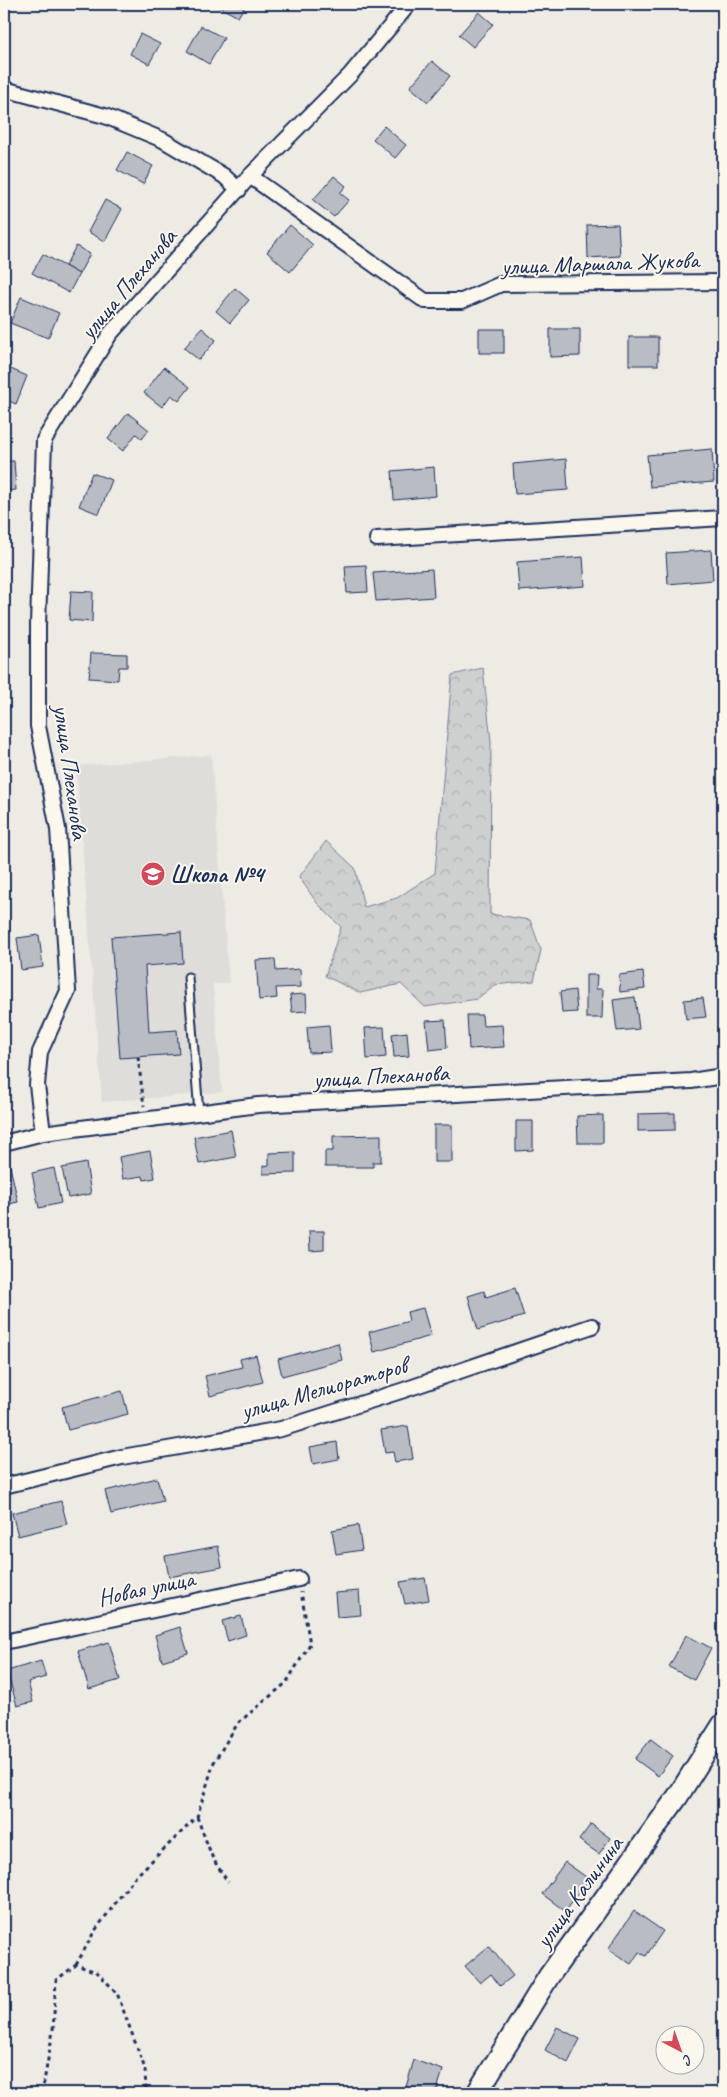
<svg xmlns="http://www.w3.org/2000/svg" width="727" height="2097" viewBox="0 0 727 2097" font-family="Caveat,sans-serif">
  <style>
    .built { fill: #deddda }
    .forest { fill: url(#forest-crowns); stroke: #747f96 }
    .building { fill: #b9bcc3; stroke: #1b2f5e }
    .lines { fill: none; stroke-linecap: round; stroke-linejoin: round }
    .service-casing { stroke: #1b2f5e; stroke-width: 11 }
    .minor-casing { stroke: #1b2f5e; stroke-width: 18 }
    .secondary-casing { stroke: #1b2f5e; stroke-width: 24 }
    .path { stroke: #1b2f5e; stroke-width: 3; stroke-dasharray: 4 4; stroke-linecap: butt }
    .service { stroke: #fbf7ec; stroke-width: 7 }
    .minor { stroke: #fbf7ec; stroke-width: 14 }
    .secondary { stroke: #fbf7ec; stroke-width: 20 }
    .labels { text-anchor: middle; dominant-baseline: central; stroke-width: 4; stroke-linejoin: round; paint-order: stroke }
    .street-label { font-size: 24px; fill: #1b2f5e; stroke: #fbf7ec }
    .poi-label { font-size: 24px; font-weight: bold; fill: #1b2f5e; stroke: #fbf7ec; text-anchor: start }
  </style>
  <defs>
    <pattern id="forest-crowns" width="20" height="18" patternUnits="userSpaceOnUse" patternTransform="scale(1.25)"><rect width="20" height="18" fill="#cecfcf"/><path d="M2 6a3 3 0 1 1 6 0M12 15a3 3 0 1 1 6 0" fill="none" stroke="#b0b2b4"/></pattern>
  </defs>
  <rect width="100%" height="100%" fill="#eeebe4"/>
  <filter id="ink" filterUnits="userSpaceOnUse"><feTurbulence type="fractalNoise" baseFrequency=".02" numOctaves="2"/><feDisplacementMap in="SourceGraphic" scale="10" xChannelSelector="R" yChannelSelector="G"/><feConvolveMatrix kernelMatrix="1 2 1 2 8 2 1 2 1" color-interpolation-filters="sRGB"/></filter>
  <g filter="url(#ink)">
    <polygon class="built" points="211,755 229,983 213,984 222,1092 102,1102 76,766"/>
    <polygon class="forest" points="483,668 491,741 490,914 530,920 541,950 534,981 494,985 477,999 425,1007 401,984 360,993 325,976 341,927 317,903 299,877 326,841 355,868 364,907 397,898 435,873 452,675"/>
    <g class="building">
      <polygon points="214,4 246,4 238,17"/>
      <polygon points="479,12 493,24 473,47 459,35"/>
      <polygon points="201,26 224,38 209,64 187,51"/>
      <polygon points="140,34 160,44 149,64 130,54"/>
      <polygon points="432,61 450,76 428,102 410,87"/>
      <polygon points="384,126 406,145 395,158 373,139"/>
      <polygon points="127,152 153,166 143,184 117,170"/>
      <polygon points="334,176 346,186 340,193 349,200 334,217 313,200"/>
      <polygon points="105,200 122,209 105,241 88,232"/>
      <polygon points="618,224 620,256 588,258 587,225"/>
      <polygon points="290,225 313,245 290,272 267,252"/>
      <polygon points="76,246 90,254 79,274 65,266"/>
      <polygon points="43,254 79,274 69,293 32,273"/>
      <polygon points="235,288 249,300 230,323 216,311"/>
      <polygon points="21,297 59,313 48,338 10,323"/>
      <polygon points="202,328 216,340 199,360 184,348"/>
      <rect x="479" y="329" width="25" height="24"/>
      <polygon points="550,329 580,329 580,356 550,357"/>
      <rect x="629" y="337" width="29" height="28"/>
      <polygon points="6,367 27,376 16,404 4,399 4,372"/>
      <polygon points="164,367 190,387 179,401 171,395 162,407 144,393"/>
      <polygon points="128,413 149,430 142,439 136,434 123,451 108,439"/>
      <polygon points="712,449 714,482 650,487 647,455"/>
      <polygon points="566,459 568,490 515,494 513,464"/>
      <polygon points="4,461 14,461 16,490 4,491"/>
      <polygon points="434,467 436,496 394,500 392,471"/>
      <polygon points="92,473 112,480 99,514 79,506"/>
      <polygon points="711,550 713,580 668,584 666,553"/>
      <polygon points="583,557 585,586 519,591 517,562"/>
      <polygon points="366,565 368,592 347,593 345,566"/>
      <polygon points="432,569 434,597 376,601 373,573"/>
      <polygon points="71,591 93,592 92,622 69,620"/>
      <polygon points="91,653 127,654 127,667 119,667 118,680 89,678"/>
      <polygon points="181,932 183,963 145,966 149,1032 177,1030 179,1054 120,1058 111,937"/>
      <polygon points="39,935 43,967 21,970 17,938"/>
      <polygon points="275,959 276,971 300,969 301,987 276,988 277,998 259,1000 256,960"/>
      <polygon points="643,972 645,989 620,992 619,975"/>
      <polygon points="586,975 597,975 596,989 603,989 602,1018 586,1018"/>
      <polygon points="575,990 577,1012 562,1013 560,992"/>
      <polygon points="306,994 307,1011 292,1012 290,995"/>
      <polygon points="635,997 639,1029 617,1031 613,1000"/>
      <polygon points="703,998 706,1017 686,1019 684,1000"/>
      <polygon points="467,1015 482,1015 483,1026 502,1025 504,1047 469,1049"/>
      <polygon points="445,1020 447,1048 429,1050 426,1021"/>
      <polygon points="329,1025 331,1052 309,1053 307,1027"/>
      <polygon points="384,1027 386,1057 367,1059 365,1028"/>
      <polygon points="407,1032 409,1056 394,1057 392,1034"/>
      <polygon points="675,1113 675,1130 638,1131 638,1114"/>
      <polygon points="603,1115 603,1143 578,1143 577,1116"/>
      <polygon points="516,1121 533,1121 533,1150 516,1151"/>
      <rect x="434" y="1125" width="18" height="37"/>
      <polygon points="231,1130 236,1157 199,1164 194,1137"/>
      <polygon points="381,1135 381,1162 373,1162 373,1167 325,1167 325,1151 333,1151 333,1136"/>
      <polygon points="150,1151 155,1178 144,1180 143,1176 123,1179 119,1157"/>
      <polygon points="295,1152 295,1173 263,1174 263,1166 269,1165 269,1153"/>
      <polygon points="86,1163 91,1194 68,1198 62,1168"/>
      <polygon points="10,1166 18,1202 4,1205 4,1167"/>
      <polygon points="54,1168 61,1203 39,1208 32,1173"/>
      <polygon points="309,1231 324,1231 324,1250 310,1251"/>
      <polygon points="515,1288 524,1316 478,1330 468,1296 484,1291 486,1297"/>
      <polygon points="423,1308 431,1336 374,1352 369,1332 409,1321 407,1312"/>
      <polygon points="338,1343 342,1360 282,1376 278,1359"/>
      <polygon points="256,1355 263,1382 210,1396 205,1376 242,1367 240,1359"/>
      <polygon points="122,1391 128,1414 68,1430 62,1407"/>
      <polygon points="408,1426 413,1459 395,1462 393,1452 385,1453 381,1430"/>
      <polygon points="337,1442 339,1459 313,1464 310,1447"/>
      <polygon points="157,1478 163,1501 111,1514 105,1491"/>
      <polygon points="61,1501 67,1524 18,1536 12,1513"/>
      <polygon points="358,1525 362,1550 336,1554 332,1530"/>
      <polygon points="218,1546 222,1567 169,1577 165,1556"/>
      <polygon points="425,1578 429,1600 405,1604 400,1582"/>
      <polygon points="359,1591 361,1615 337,1617 335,1593"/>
      <polygon points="241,1616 246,1635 228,1641 222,1621"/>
      <polygon points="180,1627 188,1653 162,1661 155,1635"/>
      <polygon points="686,1635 711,1648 694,1680 669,1667"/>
      <polygon points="109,1642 120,1680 89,1689 78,1651"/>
      <polygon points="41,1661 46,1677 28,1682 33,1702 17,1706 7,1671"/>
      <polygon points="651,1739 673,1756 658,1776 635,1759"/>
      <polygon points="591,1824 610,1838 599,1854 579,1840"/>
      <polygon points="565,1862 589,1879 565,1911 542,1894"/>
      <polygon points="634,1911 663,1931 646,1956 639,1952 631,1964 608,1949"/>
      <polygon points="489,1946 513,1976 500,1986 491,1974 480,1983 465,1966"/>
      <polygon points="557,2027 580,2039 568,2063 545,2050"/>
      <polygon points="414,2060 443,2070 436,2093 426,2093 406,2087"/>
    </g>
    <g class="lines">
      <defs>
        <polyline id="service" points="188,977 199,1113"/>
        <g id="minor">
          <polyline points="4,89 105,116 163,140 224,176 239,190"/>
          <polyline points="250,176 425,301 462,301 501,284 723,282"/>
          <polyline points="377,539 723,518"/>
          <polyline points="43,1133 37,1085 40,1052 68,991 58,829 38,726 38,625 44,440 110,334 250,176 350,75 409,4"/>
          <polyline points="4,1143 43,1133 258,1105 691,1081 723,1076"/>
          <polyline points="4,1486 122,1457 281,1429 401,1391 592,1326"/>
          <polyline points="4,1642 299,1579"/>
        </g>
        <polyline id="secondary" points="477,2093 549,1976 678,1796 723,1724"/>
      </defs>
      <use href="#service" class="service-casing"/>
      <use href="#minor" class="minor-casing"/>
      <use href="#secondary" class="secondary-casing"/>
      <g class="path">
        <polyline points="138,1057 144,1106"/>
        <polyline points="197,1817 213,1859 228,1882"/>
        <polyline points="76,1965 94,1932 134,1878 197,1817 214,1762 238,1723 286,1683 310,1644 301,1592"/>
        <polyline points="42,2093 53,2031 56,1980 76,1965 97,1972 117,1993 145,2069 146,2093"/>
      </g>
      <use href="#service" class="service"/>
      <use href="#minor" class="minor"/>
      <use href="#secondary" class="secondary"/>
    </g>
  </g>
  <defs>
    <symbol id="school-disc" viewBox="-11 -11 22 22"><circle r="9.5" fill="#d1495b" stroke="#fbf7ec"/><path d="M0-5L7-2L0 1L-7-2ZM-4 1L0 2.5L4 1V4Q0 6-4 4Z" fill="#fff"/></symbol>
  </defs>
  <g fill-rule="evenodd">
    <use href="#school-disc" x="139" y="860" width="28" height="28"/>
  </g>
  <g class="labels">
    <g class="street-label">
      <text transform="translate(600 263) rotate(-2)">улица Маршала Жукова</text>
      <text transform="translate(128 284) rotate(-50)">улица Плеханова</text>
      <text transform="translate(71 772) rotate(82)">улица Плеханова</text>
      <text transform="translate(381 1076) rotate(-3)">улица Плеханова</text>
      <text transform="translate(324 1388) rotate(-16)">улица Мелиораторов</text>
      <text transform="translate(146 1588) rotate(-12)">Новая улица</text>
      <text transform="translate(579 1892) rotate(-54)">улица Калинина</text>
    </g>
    <g class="poi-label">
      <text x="170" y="874">Школа №4</text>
    </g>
  </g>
  <rect width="727" height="2097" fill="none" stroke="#fbf7ec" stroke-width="20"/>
  <rect x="10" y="10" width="707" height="2077" fill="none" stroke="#1b2f5e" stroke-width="2" filter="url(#ink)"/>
  <g transform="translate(680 2050) rotate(139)"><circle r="24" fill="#fbf7ec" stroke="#a1a7b3"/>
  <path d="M0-4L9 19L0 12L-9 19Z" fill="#d1495b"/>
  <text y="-8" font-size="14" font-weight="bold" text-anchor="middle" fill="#1b2f5e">С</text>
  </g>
</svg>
